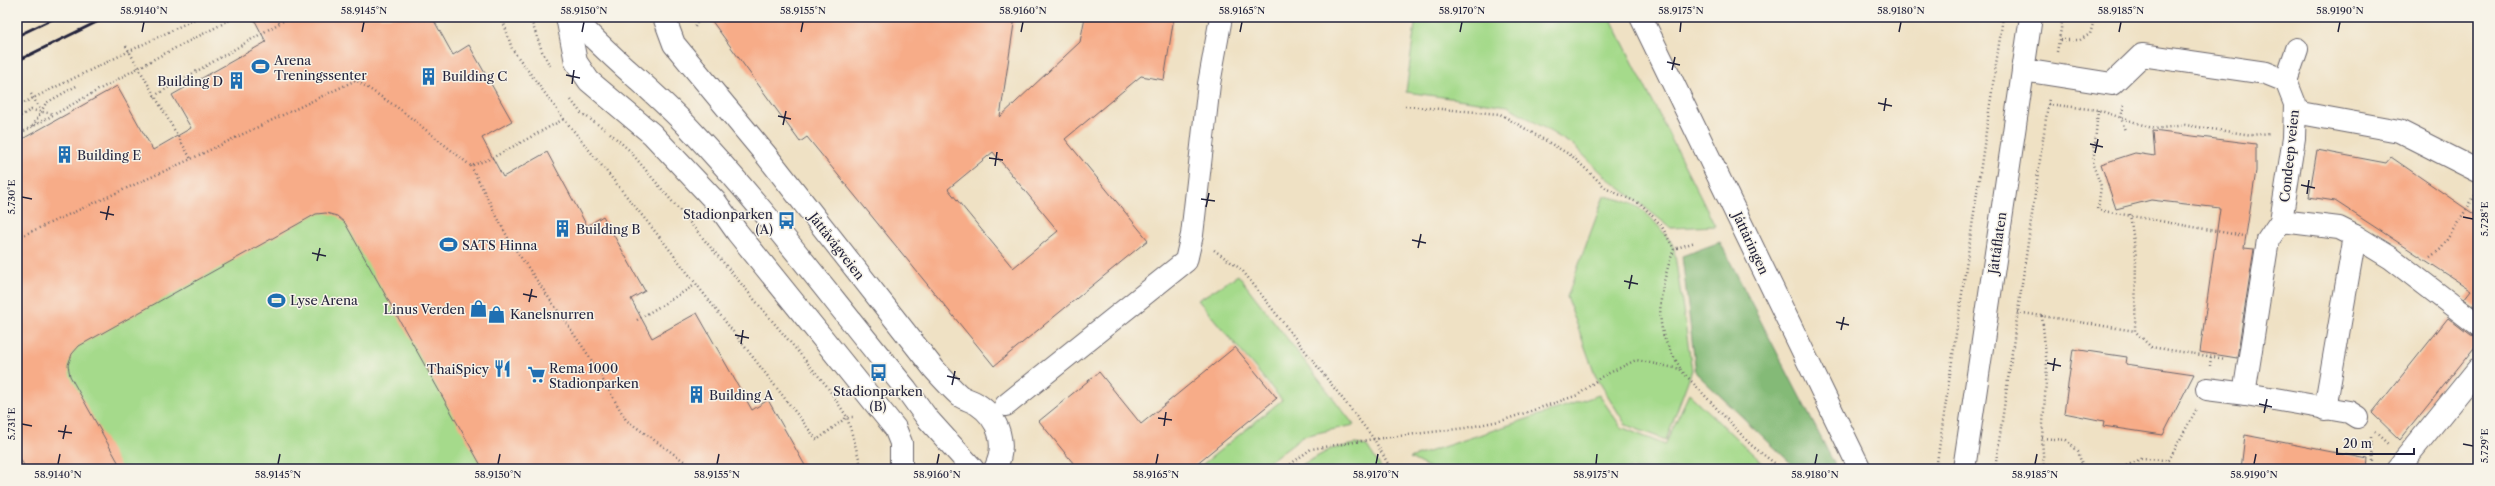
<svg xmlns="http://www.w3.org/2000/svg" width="2495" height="486" viewBox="0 0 2495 486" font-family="'Libre Caslon Text',serif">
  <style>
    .green { fill: #a5da8b; stroke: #647e63 }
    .forest { fill: #84ba77; stroke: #536e59 }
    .building { fill: #f7ac88; fill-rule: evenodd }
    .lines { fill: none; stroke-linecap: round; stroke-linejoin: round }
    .minor-casing { stroke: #6a656b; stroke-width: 24 }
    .path { stroke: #6a656b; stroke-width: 2.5; stroke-dasharray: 1 3; stroke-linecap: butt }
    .minor { stroke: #fff; stroke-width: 22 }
    .rail { stroke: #22223b; stroke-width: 3 }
    .ticks { fill: none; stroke: #22223b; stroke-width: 1.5 }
    .labels { text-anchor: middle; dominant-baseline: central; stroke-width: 3; stroke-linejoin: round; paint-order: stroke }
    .poi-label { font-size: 13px; fill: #22223b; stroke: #f7f3e8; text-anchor: start }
    .street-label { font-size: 13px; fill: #22223b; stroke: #f7f3e8 }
    .neatline { fill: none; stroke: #22223b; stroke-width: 1.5 }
    .ticks-label { font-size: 10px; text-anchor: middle; fill: #22223b }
  </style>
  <rect width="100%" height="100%" fill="#f7f3e8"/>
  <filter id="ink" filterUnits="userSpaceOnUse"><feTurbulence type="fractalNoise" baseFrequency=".025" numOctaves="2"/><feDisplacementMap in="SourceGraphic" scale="8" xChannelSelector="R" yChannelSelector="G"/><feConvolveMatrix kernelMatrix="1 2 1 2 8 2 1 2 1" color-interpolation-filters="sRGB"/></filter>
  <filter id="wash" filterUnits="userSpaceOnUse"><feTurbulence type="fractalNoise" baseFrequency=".012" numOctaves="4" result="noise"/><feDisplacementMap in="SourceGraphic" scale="16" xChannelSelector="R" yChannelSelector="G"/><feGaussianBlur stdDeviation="0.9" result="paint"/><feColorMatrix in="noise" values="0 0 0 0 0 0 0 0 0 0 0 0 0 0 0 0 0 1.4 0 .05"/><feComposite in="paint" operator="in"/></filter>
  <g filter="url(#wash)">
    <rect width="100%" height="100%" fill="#efe1c4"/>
    <g class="green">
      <polygon points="1416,17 1610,17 1715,226 1671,228 1606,177 1574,146 1508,106 1406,92"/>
      <polygon points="271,143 622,469 26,469 17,291"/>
      <path d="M1604,196C1642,203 1648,213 1671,242L1674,249L1692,370L1666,440L1626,425L1595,375L1567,297Z"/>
      <polygon points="1238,275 1354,425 1303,436 1259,469 1197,469 1282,400 1198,300"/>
      <polygon points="1689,394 1769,469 1432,469 1410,458 1599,395 1621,427 1665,445"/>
      <polygon points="1356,444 1367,446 1382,469 1294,469 1331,449"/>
    </g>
    <polygon class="forest" points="1720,242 1837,469 1797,469 1696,373 1682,256"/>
    <g id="blocks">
      <g class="building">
        <polygon points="253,17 432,17 453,55 469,45 512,121 482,138 503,177 547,152 587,226 603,216 645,291 631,299 652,338 697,313 752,410 768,400 807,469 483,469 345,223 337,216 326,213 316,214 79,346 72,354 68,365 70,376 122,469 26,469 17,453 17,142 117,86 153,150 191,128 172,95 266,42"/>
        <path d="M709,17H1015L1000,117L1080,42L1085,17H1174L1164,80L1141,76L1065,139L1148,240L994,366L807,137L800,142ZM993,152L1058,231L1013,268L948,189Z"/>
        <polygon points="2153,131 2256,144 2256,171 2244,248 2254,249 2237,358 2200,352 2220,208 2151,200 2116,209 2101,164 2135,153 2155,156"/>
        <polygon points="2317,150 2386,163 2391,157 2478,217 2478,309 2464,299 2471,290 2335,201 2309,197"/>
        <polygon points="2448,318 2470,335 2478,337 2478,343 2400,440 2372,413"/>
        <polygon points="1235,347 1277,398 1190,469 1078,469 1039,421 1099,372 1141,424"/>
        <polygon points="2073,349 2127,357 2126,364 2194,374 2163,435 2103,426 2104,421 2064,413"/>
        <polygon points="2245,435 2368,459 2367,469 2241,469"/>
      </g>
    </g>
  </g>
  <g filter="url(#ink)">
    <use href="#blocks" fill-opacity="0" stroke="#6a656b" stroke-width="1"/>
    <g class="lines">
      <defs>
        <g id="minor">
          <polyline points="567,17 576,62 589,81 652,134 715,201 737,232 895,428 901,443 901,469"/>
          <path d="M573,17C609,57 652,89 689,128C767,210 834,302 906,389L927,418L973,469"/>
          <path d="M664,17L674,44L766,155L934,369C942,378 951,388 960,396C965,399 972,401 977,404C1000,419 1007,446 995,469"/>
          <polyline points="1641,17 1860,469"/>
          <polyline points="2023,70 2112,84 2142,55 2266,73 2286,81 2295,104 2294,138 2281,221 2268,240 2245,388 2246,394 2207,389"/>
          <polyline points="2286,81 2297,49"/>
          <polyline points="2295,112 2399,131 2478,171"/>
          <polyline points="2281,221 2339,228 2355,236 2391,258 2478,325"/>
          <polyline points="2246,394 2349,412 2357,417"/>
          <polyline points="1006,405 1186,261 1192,235 1209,84 1221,17"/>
          <polyline points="2325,409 2355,236"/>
          <polyline points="1964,469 2031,17"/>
          <polyline points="2397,469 2478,369"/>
        </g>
      </defs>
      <use href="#minor" class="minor-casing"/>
      <g class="path">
        <polyline points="502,17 512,49 564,119 666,245 817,440 847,417 855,417"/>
        <polyline points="530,17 542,51 551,68"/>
        <polyline points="695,27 700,17"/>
        <polyline points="2060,40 2080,40 2090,34 2095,17"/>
        <polyline points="126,46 191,159"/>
        <polyline points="2057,52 2063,17"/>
        <polyline points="31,94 41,111"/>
        <polyline points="154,96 290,17"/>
        <polyline points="571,100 581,113 606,130"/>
        <polyline points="2048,104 2098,110 2155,129 2185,125 2252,135 2270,133"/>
        <polyline points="2124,105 2121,117 2125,131"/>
        <polyline points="17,106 199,17"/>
        <polyline points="1405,106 1500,114 1572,156 1607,189 1641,204 1661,225 1674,249"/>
        <polyline points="2098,110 2093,165 2101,186 2098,210 2244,236"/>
        <polyline points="17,118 31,110 54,114"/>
        <polyline points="33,126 46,103 78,85"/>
        <polyline points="610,133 629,150 826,385 847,417 862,469"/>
        <polyline points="17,135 156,58 236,17"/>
        <polyline points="471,166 509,240 589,356 626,420 695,469"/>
        <polyline points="2130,214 2136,256 2135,331 2151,347 2226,359"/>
        <polyline points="17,238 191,159 356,80 401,110 471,166 492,158 564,119"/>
        <polyline points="1214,250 1242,270 1374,439 1465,428 1504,420 1578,395 1601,377 1636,360 1680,369 1751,445 1782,469"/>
        <polyline points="2430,257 2441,249 2476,194"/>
        <polyline points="2017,312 2135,331"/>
        <polyline points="2042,316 2047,367 2042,438 2044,469"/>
        <polyline points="637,320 695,285"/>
        <polyline points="2210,366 2211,356"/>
        <path d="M1680,368C1675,358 1668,348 1664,337C1655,308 1664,277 1674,249L1695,242"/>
        <polyline points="2375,432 2388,444"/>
        <polyline points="2371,437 2373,462"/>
        <polyline points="2042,438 2066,440 2078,451 2083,469"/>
        <polyline points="1284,469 1311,449 1374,439 1391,469"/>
        <polyline points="1936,469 2003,17"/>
        <polyline points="1995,469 2049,98"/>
        <polyline points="2119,469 2141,459 2169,460 2196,410"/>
      </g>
      <use href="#minor" class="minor"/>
      <g class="rail">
        <polyline points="17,36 57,17"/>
        <polyline points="17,61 107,17"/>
      </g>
    </g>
  </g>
  <path class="ticks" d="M142,32L144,22M362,32L364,22M582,32L584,22M801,32L803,22M1021,32L1023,22M1240,32L1242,22M1460,32L1462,22M1680,32L1681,22M1899,32L1901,22M2119,32L2121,22M2338,32L2340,22M1667,62L1680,65M1672,70L1675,57M566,75L580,78M572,84L574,70M1878,103L1892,106M1884,111L1886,98M778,116L791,119M783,125L786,111M2090,144L2103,147M2095,153L2098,139M989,158L1003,160M995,166L997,152M2301,185L2315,188M2307,194L2309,180M22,197L32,199M1201,199L1215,201M1206,207L1209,193M100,212L114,215M2463,217L2473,219M106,220L109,206M1412,240L1426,243M1418,248L1421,234M312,253L326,256M317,261L320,248M1624,281L1638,284M1629,289L1632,275M523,294L537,297M529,302L532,289M1836,322L1849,325M1841,330L1844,317M735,335L749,338M741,344L743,330M2047,363L2061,366M2053,371L2055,358M947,376L960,379M952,385L955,371M2259,404L2272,407M2264,413L2267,399M1158,418L1172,420M22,424L32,426M1164,426L1166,412M58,431L72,433M63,439L66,425M2463,444L2473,446M58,464L60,454M278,464L280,454M498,464L500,454M717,464L719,454M937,464L939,454M1156,464L1158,454M1376,464L1378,454M1596,464L1597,454M1815,464L1817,454M2035,464L2037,454M2254,464L2256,454"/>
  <defs>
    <symbol id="stadium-bare" viewBox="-9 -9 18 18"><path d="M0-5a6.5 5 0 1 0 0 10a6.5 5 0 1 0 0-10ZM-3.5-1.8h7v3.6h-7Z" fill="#1f6fb2" stroke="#f7f3e8" stroke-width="2.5" paint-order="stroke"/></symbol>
    <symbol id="building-bare" viewBox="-9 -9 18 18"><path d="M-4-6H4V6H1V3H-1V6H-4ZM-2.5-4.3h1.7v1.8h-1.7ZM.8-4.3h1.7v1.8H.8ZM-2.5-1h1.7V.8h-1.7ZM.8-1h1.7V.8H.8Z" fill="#1f6fb2" stroke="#f7f3e8" stroke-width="2.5" paint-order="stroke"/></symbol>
    <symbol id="bus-bare" viewBox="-9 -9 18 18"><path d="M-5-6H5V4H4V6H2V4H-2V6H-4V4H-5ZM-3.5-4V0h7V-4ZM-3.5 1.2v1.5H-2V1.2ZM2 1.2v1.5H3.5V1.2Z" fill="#1f6fb2" stroke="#f7f3e8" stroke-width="2.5" paint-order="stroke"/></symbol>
    <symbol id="shop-bare" viewBox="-9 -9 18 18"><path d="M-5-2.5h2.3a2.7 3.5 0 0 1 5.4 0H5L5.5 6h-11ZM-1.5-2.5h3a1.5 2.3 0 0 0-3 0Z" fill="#1f6fb2" stroke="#f7f3e8" stroke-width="2.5" paint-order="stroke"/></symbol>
    <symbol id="restaurant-bare" viewBox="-9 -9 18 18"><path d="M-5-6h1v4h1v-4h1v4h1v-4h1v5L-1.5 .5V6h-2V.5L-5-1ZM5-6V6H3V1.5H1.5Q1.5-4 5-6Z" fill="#1f6fb2" stroke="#f7f3e8" stroke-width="2.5" paint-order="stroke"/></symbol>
    <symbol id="supermarket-bare" viewBox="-9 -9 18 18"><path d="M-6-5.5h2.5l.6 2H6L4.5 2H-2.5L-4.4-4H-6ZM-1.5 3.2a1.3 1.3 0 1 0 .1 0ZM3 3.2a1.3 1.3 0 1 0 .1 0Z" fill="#1f6fb2" stroke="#f7f3e8" stroke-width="2.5" paint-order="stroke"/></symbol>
  </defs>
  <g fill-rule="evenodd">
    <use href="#stadium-bare" x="248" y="54" width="25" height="25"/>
    <use href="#building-bare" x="416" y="64" width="25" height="25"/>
    <use href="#building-bare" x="224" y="68" width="25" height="25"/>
    <use href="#building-bare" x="52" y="142" width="25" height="25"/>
    <use href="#bus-bare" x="774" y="208" width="25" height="25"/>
    <use href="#building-bare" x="550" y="216" width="25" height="25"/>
    <use href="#stadium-bare" x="436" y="232" width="25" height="25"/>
    <use href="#stadium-bare" x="264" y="288" width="25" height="25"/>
    <use href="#shop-bare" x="466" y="296" width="25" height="25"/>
    <use href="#shop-bare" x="484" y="302" width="25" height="25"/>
    <use href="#restaurant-bare" x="490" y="356" width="25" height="25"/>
    <use href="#bus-bare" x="866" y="360" width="25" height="25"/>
    <use href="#supermarket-bare" x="524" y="362" width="25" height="25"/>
    <use href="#building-bare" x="684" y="382" width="25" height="25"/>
  </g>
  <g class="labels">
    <g class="poi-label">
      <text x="274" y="60">Arena<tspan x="274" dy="15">Treningssenter</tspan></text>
      <text x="442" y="76">Building C</text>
      <text x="223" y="81" text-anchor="end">Building D</text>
      <text x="77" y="155">Building E</text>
      <text x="773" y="214" text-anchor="end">Stadionparken<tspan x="773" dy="15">(A)</tspan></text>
      <text x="576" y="229">Building B</text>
      <text x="462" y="245">SATS Hinna</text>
      <text x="290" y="300">Lyse Arena</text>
      <text x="465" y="309" text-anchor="end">Linus Verden</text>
      <text x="510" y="314">Kanelsnurren</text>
      <text x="549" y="368">Rema 1000<tspan x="549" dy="15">Stadionparken</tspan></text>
      <text x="489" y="369" text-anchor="end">ThaiSpicy</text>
      <text x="878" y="391" text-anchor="middle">Stadionparken<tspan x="878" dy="15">(B)</tspan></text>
      <text x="709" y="395">Building A</text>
    </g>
    <g class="street-label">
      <text transform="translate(2289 156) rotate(-84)">Condeep veien</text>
      <text transform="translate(1751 243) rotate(65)">Jåttåringen</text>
      <text transform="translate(1997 243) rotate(-82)">Jåttåflaten</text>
      <text transform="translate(837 246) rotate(52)">Jåttåvågveien</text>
    </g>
  </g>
  <rect width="2495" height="486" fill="none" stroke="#f7f3e8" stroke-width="44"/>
  <path d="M2337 448v6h77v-6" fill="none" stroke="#22223b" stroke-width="2"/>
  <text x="2343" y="448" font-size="12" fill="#22223b" stroke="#f7f3e8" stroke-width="3" paint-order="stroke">20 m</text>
  <rect x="22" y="22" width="2451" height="442" class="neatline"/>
  <g class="ticks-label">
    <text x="144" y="14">58.9140°N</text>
    <text x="364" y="14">58.9145°N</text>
    <text x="584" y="14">58.9150°N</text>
    <text x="803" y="14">58.9155°N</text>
    <text x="1023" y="14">58.9160°N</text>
    <text x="1242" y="14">58.9165°N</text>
    <text x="1462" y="14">58.9170°N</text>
    <text x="1681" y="14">58.9175°N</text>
    <text x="1901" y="14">58.9180°N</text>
    <text x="2121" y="14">58.9185°N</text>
    <text x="2340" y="14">58.9190°N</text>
    <text transform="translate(11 197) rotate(-90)" y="4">5.730°E</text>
    <text transform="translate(2484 219) rotate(-90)" y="4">5.728°E</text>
    <text transform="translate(11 424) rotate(-90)" y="4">5.731°E</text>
    <text transform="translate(2484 446) rotate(-90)" y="4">5.729°E</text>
    <text x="58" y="478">58.9140°N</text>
    <text x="278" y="478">58.9145°N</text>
    <text x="498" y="478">58.9150°N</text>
    <text x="717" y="478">58.9155°N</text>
    <text x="937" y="478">58.9160°N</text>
    <text x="1156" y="478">58.9165°N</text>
    <text x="1376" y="478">58.9170°N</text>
    <text x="1596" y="478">58.9175°N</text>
    <text x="1815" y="478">58.9180°N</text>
    <text x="2035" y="478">58.9185°N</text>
    <text x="2254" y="478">58.9190°N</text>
  </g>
</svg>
